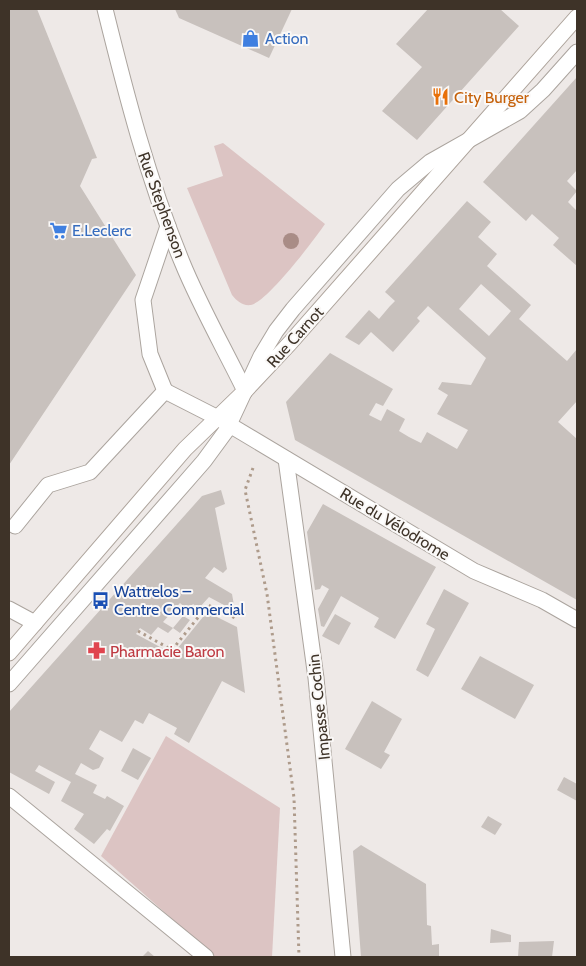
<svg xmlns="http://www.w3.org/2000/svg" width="586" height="966" viewBox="0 0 586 966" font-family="Cabin,sans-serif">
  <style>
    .green { fill: #dcc4c3 }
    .building { fill: #c8c1bd; fill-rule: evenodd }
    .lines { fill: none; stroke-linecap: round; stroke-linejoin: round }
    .lane-casing { stroke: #aba49e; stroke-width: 17 }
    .street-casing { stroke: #aba49e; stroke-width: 17 }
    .secondary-casing { stroke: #ada39b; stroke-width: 17 }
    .path { stroke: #ae9b8b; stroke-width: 3; stroke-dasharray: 2.5 4; stroke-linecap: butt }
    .lane { stroke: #fff; stroke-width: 15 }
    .street { stroke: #fff; stroke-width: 15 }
    .secondary { stroke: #fff; stroke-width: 15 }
    .tree { fill: #a98c86 }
    .labels { text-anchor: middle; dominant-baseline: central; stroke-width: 4; stroke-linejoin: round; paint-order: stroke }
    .shop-label { font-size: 16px; fill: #366cbe; stroke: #faf8f7; text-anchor: start }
    .food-label { font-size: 16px; fill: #c56008; stroke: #faf8f7; text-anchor: start }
    .street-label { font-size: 16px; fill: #3e3328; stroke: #faf8f7 }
    .transit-label { font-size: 16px; fill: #164399; stroke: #faf8f7; text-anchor: start }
    .health-label { font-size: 16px; fill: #be3a42; stroke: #faf8f7; text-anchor: start }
  </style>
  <rect width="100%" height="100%" fill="#eee9e7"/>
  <g class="green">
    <path d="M223,143L325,224C314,240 268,301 251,305C242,306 237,301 232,295L187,188L223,176L214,146Z"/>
    <polygon points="166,736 280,808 272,957 215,957 101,856"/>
  </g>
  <g class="building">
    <polygon points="9,9 37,9 97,158 92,159 80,186 136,275 9,465"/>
    <polygon points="175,9 292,9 269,58 179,18"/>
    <polygon points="428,9 500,9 519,26 417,140 382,111 422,67 396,44"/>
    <polygon points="577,77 577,170 567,181 577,191 568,202 577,211 577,266 553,245 559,238 532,214 526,221 483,182"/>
    <path d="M467,201L491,222L478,237L497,254L487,266L531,305L519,319L567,361L577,349V401L558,422L577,439V600L295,440L286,402L330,353L393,389L383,406L376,403L369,415L381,421L387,409L405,419L399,431L409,437L421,443L427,432L457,449L468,430L437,414L448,395L438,389L442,382L471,385L486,358L428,306L417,318L420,321L393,352L371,332L359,345L345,337L369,310L379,319L390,306L395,301L385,292ZM481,284L511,311L489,336L459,309Z"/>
    <polygon points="221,490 225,504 215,508 227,569 223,573 214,567 205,578 232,594 235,611 209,597 199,608 193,604 188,610 180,603 163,622 173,628 183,616 190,620 180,633 173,628 168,633 158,627 151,635 140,628 136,634 173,654 207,612 237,627 245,693 222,681 189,743 174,734 177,728 149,713 143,724 135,720 122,742 100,730 89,749 104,758 99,768 93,770 81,763 75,774 97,785 93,793 105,799 107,796 124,806 110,831 107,829 94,844 74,829 84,814 61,801 71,782 39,765 35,771 55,782 49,794 9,772 9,712 202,496"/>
    <polygon points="323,504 436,567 395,639 374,627 379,618 341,596 324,627 321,626 318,609 329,589 322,585 320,589 315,590 307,532"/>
    <polygon points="444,589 469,603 428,677 416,670 435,629 426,624"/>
    <polygon points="335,614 351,623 339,645 322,636"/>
    <polygon points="480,656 534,685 515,719 461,689"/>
    <polygon points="372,701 402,719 384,752 390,755 381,769 345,749"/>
    <polygon points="133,748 151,758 138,780 121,771"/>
    <polygon points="564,777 577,784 577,801 557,790"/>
    <polygon points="488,816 502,824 495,835 481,827"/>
    <polygon points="361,845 426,884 427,925 431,926 432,945 439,944 439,957 361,957 353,851"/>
    <polygon points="491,929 511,935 511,942 490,943"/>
    <polygon points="554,941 552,957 518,957 519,942"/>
    <polygon points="148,951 155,957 142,957"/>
  </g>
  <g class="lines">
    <defs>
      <g id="lane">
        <polyline points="165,391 150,354 143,300 168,226"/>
        <polyline points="15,526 48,485 90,472 165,391 218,418"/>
        <polyline points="9,684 204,461 226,431 261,356 276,331 293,309 398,189 430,162 520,111 543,90 577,52"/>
        <polyline points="9,796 206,957"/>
      </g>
      <g id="street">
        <path d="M105,9C126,94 148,180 182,262C200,306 224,348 245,391"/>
        <polyline points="218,418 474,571 542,600 577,620"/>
        <polyline points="286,459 316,678 343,957"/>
        <polyline points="9,609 35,623"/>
      </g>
      <polyline id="secondary" points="9,653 185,449 245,391 290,343 577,17"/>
    </defs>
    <use href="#lane" class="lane-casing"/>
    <use href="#street" class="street-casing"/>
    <use href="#secondary" class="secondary-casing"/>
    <g class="path">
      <polyline points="253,468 245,490 267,594 294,798 299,957"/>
      <polyline points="138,631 172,650 208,605 235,618"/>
    </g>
    <use href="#lane" class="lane"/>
    <use href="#street" class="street"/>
    <use href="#secondary" class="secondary"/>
  </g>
  <circle class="tree" cx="291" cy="241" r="8"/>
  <defs>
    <symbol id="shop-bare" viewBox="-9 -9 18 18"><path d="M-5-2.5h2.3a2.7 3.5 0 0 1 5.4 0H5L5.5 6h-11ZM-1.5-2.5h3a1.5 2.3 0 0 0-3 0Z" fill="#3f7fe0" stroke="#faf8f7" stroke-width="2.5" paint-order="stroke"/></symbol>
    <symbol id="restaurant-bare" viewBox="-9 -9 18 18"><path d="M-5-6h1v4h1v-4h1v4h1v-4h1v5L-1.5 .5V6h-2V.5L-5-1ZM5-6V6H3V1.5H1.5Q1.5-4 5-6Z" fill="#e8710a" stroke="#faf8f7" stroke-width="2.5" paint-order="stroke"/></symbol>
    <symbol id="supermarket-bare" viewBox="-9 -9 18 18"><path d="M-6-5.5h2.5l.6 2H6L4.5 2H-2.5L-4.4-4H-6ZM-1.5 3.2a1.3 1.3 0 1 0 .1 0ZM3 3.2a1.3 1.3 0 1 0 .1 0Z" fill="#3f7fe0" stroke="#faf8f7" stroke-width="2.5" paint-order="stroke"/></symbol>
    <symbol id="bus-bare" viewBox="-9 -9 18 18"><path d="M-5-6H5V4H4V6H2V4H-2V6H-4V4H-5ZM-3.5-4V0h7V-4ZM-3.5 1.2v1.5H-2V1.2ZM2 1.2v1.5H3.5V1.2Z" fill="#1a4fb4" stroke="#faf8f7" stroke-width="2.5" paint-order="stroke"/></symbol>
    <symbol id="pharmacy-bare" viewBox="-9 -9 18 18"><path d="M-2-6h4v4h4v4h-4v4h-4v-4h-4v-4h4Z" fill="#e0444e" stroke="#faf8f7" stroke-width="2.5" paint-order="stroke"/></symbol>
  </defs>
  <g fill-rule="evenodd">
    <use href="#shop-bare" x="238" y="26" width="25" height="25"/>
    <use href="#restaurant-bare" x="428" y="84" width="25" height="25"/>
    <use href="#supermarket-bare" x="46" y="218" width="25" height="25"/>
    <use href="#bus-bare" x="88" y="588" width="25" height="25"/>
    <use href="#pharmacy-bare" x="84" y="638" width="25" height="25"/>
  </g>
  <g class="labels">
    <g class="shop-label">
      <text x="265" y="38">Action</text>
      <text x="72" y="230">E.Leclerc</text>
    </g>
    <g class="food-label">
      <text x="454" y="97">City Burger</text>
    </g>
    <g class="street-label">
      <text transform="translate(162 205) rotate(70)">Rue Stephenson</text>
      <text transform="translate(295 337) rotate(-48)">Rue Carnot</text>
      <text transform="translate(395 524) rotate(31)">Rue du Vélodrome</text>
      <text transform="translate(319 707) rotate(-96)">Impasse Cochin</text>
    </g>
    <g class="transit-label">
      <text x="114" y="591">Wattrelos –<tspan x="114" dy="18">Centre Commercial</tspan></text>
    </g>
    <g class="health-label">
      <text x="110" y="651">Pharmacie Baron</text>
    </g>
  </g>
  <rect width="586" height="966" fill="none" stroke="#3e3328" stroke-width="20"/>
</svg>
